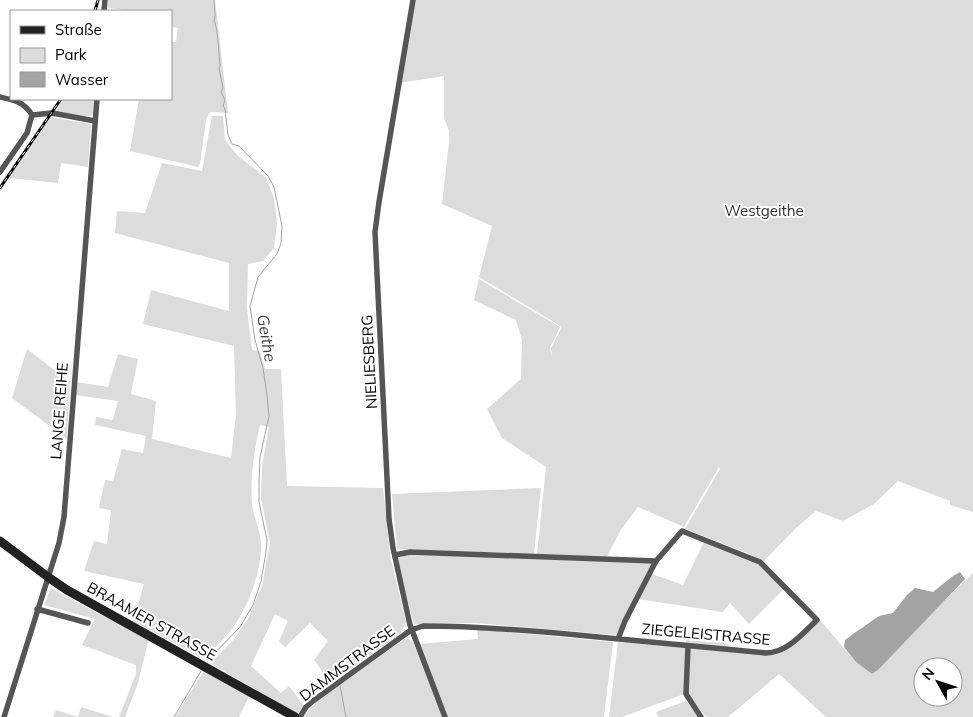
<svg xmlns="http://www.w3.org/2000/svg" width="973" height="717" viewBox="0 0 973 717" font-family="Mulish,sans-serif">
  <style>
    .green { fill: #dcdcdc; fill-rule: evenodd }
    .water { fill: #a3a3a3 }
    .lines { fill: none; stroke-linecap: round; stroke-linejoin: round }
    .stream { stroke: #a3a3a3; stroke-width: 1 }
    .street { stroke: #555; stroke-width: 5.5 }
    .secondary { stroke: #222; stroke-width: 9 }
    .rail-casing { stroke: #000; stroke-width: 3 }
    .rail { stroke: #fff; stroke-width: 1; stroke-dasharray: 4; stroke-linecap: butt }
    .labels { text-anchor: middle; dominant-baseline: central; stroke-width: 4; stroke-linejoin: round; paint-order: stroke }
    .park-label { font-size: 15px; fill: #333; stroke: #fff }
    .street-label { font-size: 15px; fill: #000; stroke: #fff }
    .water-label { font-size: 16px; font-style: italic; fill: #444; stroke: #fff }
  </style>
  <rect width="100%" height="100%" fill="#fff"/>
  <g class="green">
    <polygon points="108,0 215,0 228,113 210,112 206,119 200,164 198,167 130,151 139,99 138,99 171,99 171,42 176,42 178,28 171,27 171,11 133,11 108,8"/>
    <polygon points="413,0 973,0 973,512 950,505 950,501 898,481 874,504 843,521 816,511 796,528 763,562 750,554 685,529 720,469 719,467 684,527 638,507 620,531 607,557 537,554 546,467 502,438 487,409 521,379 522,340 516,320 474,300 479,279 560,327 550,348 552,357 551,348 562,327 479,277 492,226 442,204 449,142 449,131 444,118 444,76 399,83"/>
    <polygon points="63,99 94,99 93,115 84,117 56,111"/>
    <path d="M212,116H223L225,140L237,155L266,178L274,198L277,223L274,248L263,261L248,264L247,309L252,350L260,351L265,369H281L287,486L383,488L390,555L406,622L400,634L331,683L314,660L328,641L310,623L285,647L279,641L288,621L275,614L251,666L281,693L289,686L304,706L297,714L210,663L234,639L248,619L262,586L270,543L261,498L262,466L269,427L260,425C254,450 250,478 252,505C254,518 261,532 261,546C261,574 246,614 227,635C220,643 211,651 202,658L133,621L144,584L84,571L94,541L107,544L111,510L99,508L105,480L113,481L122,449L143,453L146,436L95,425L96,417L113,420L118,401L76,395L77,382L108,387L118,354L138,359L131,394L156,401L152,439L231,458L236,415L234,346L143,324L151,290L229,311V263L115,233L117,211L145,213L162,163L202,171Z"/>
    <polygon points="51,117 90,124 91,126 88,167 61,163 58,183 9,178"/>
    <polygon points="27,349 70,382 67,439 12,398"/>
    <polygon points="541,488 534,554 397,549 392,494"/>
    <polygon points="704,542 761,564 785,588 749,624 730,603 723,612 638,599 652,574 683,585"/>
    <polygon points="406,554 653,563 616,635 476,623 414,624 398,566 398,559"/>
    <path d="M973,573V717H826L779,674L728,717H706L688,694H684L622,717H609L618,642L686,648V640L725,643L734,649L776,653L819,619L856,662L872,674L878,670L932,612ZM923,667H953V697H923Z"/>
    <polygon points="51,588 97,613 143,634 149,638 138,683 125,717 119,717 136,674 136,665 82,645 95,619 44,605"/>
    <polygon points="477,629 613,642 604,717 304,717 315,703 404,639 412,640 425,671 419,644 478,639"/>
    <polygon points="204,671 250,694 239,717 175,717"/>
    <polygon points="686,701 699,717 658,717 656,712"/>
    <polygon points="81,707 113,717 53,717 56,710 78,717"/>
  </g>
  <polygon class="water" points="960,572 965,579 878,670 872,674 856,662 844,647 845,640 853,634 879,616 893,613 907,595 915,588 933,592 953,576"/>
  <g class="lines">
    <g class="stream">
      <path d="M208,660L240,627L253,605L261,581L266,552L267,540L259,502V481L260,457L269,416L267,395L263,368L255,340L250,306L258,277L277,254L281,243L282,226L274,187L268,176L239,146L232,144L228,135L225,109L223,106L225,100L221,92L223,88L219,68L220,66C219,57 218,27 214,21L215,16L214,0"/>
      <polyline points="340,686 346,717"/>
      <polyline points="174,717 201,671"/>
    </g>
    <g class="street">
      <polyline points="413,0 379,202 375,232 389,519 393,548 410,625 445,717"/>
      <polyline points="104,11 105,0"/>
      <path d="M0,97C14,100 24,102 32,115L52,113L95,121"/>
      <polyline points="0,172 27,133 32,115"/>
      <polyline points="395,555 410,552 656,561"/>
      <polyline points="37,609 88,623"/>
      <polyline points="688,646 686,694 701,717"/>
      <polyline points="4,717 59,543 64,517 97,99"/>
      <path d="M300,717L306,707L313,701L411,630L423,626C483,626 539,631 598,637C654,642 710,648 766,653C787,653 802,634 817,620L760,562L682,531L656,561L625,621L618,639"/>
    </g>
    <polyline class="secondary" points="0,541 48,577 67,590 295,717"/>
    <defs>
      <g id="rail">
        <polyline points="95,11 98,0"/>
        <polyline points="0,188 61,99"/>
      </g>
    </defs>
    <use href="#rail" class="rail-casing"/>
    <use href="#rail" class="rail"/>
  </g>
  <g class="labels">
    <g class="park-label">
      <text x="764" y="210">Westgeithe</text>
    </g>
    <g class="street-label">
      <text transform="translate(369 362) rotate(-93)">NIELIESBERG</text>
      <text transform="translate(59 411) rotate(-86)">LANGE REIHE</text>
      <text transform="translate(152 621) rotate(29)">BRAAMER STRASSE</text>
      <text transform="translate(706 634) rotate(5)">ZIEGELEISTRASSE</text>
      <text transform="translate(347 663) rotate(-37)">DAMMSTRASSE</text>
    </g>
    <g class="water-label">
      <text transform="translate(267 338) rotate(80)">Geithe</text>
    </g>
  </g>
  <rect x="10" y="10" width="162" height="90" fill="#ffffff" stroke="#999999"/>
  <rect x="20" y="26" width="25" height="8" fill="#222222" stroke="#999999"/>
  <text x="55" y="35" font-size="15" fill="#000000">Straße</text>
  <rect x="20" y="48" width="25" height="15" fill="#dcdcdc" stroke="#999999"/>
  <text x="55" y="60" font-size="15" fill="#000000">Park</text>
  <rect x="20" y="72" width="25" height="15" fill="#a3a3a3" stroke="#999999"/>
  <text x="55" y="85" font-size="15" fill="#000000">Wasser</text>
  <g transform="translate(938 682) rotate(310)"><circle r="24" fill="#ffffff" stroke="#999999"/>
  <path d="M0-4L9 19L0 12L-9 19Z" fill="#000000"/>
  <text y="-8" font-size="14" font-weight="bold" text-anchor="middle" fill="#000000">N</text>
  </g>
</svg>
